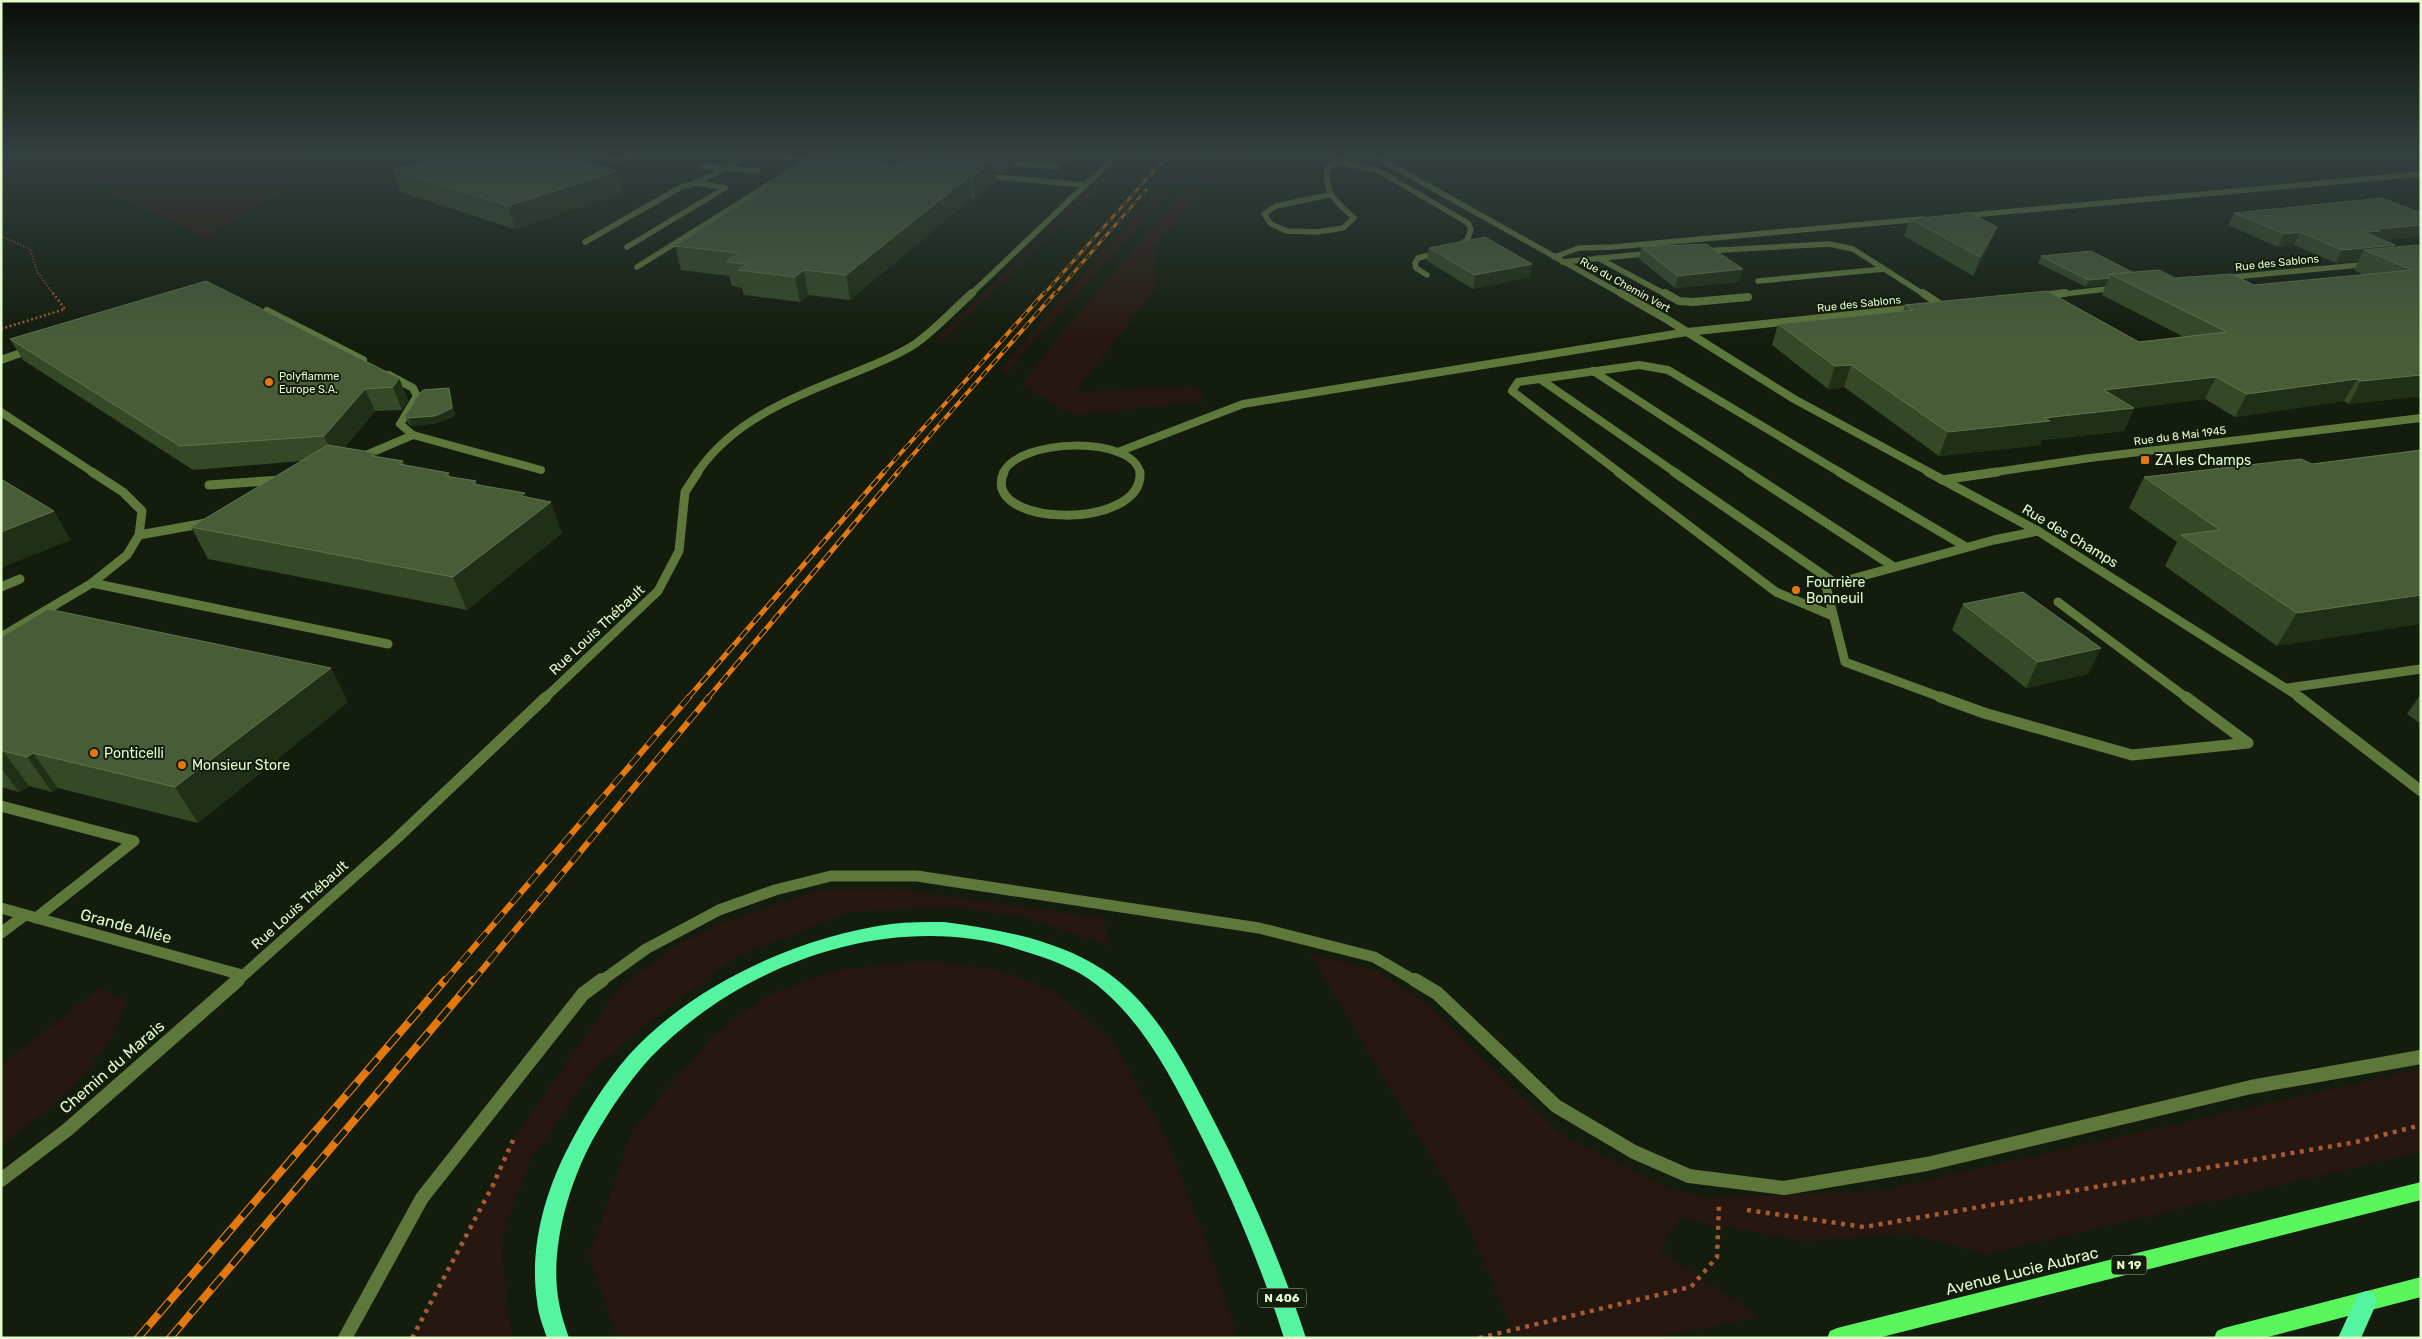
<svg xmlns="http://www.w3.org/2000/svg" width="2422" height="1339" viewBox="0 0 2422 1339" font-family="Rubik,sans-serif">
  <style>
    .green { fill: #261810 }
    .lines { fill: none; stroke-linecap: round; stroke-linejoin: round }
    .path-far2 { stroke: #a65b35; stroke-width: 2; stroke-dasharray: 1 2; stroke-linecap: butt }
    .path-far1 { stroke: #a65b35; stroke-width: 2.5; stroke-dasharray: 2 2.5; stroke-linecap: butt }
    .path { stroke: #a65b35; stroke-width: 4.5; stroke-dasharray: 4 5.5; stroke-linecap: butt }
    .service-far3 { stroke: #5e783b; stroke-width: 5.5 }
    .service-far2 { stroke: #5e783b; stroke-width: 8 }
    .service-far1 { stroke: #5e783b; stroke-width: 9 }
    .service { stroke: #5e783b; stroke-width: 11 }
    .minor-far4 { stroke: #5e783b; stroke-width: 5.5 }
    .minor-far3 { stroke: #5e783b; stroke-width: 8 }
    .minor-far2 { stroke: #5e783b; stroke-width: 9 }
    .minor-far1 { stroke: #5e783b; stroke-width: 11 }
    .minor { stroke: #5e783b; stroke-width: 14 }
    .primary { fill: #5af45d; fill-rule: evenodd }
    .trunk { fill: #54f4a1; fill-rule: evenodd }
    .rail-far4-casing { stroke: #e3780f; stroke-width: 3 }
    .rail-far3-casing { stroke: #e3780f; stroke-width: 4 }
    .rail-far2-casing { stroke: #e3780f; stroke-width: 5 }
    .rail-far1-casing { stroke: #e3780f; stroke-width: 6 }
    .rail-casing { stroke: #e3780f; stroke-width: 8 }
    .rail-far4 { stroke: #131c0d; stroke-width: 2; stroke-dasharray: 6; stroke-linecap: butt }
    .rail-far3 { stroke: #131c0d; stroke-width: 2.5; stroke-dasharray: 8; stroke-linecap: butt }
    .rail-far2 { stroke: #131c0d; stroke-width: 3; stroke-dasharray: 10; stroke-linecap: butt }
    .rail-far1 { stroke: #131c0d; stroke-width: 4.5; stroke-dasharray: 13; stroke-linecap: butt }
    .rail { stroke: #131c0d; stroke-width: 5.5; stroke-dasharray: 16; stroke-linecap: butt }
    .wall { fill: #354926 }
    .shaded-wall { fill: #202f15 }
    .building { fill: #485c38; stroke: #60754f }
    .poi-dot { fill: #e3780f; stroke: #131c0d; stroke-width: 2 }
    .labels { text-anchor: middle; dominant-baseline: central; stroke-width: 4; stroke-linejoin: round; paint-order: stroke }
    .far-street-label { font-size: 11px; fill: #e3fbcb; stroke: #131c0d }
    .far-poi-label { font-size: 11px; fill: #e3fbcb; stroke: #131c0d; text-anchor: start }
    .shield { fill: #131c0d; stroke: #a5b892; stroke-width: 1 }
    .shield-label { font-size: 12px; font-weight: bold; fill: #e3fbcb }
    .poi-label { font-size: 14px; fill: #e3fbcb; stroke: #131c0d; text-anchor: start }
    .street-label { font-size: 14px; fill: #e3fbcb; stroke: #131c0d }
    .near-street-label { font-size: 16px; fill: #e3fbcb; stroke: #131c0d }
  </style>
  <rect width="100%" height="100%" fill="#131c0d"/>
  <g class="green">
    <polygon points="31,153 303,153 298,181 206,239"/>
    <polygon points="1128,153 1135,153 944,339 939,336"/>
    <polygon points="1189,153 1205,153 1052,323 1046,326 1005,375 1001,368"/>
    <polygon points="1216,153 1257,153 1204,190 1155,247 1155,290 1074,393 1197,386 1205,401 1073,415 1022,385 1056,340"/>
    <polygon points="895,889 1103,918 1110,946 1026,917 951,907 850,912 735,957 640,1029 594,1069 531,1159 501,1237 507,1307 513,1338 415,1338 514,1138 620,987 680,943 723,923 819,890"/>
    <polygon points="1310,953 1377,971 1431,1007 1561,1135 1672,1190 1709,1197 1879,1191 2421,1069 2421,1152 1986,1254 1907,1233 1805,1241 1680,1218 1660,1251 1759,1317 1652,1338 1516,1338 1460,1206"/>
    <polygon points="926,961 998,970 1055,991 1115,1045 1168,1142 1211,1255 1238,1338 618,1338 589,1256 633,1130 711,1038 768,995 839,970"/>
    <polygon points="100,988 127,1002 108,1044 72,1088 1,1147 1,1065"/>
  </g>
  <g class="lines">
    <polyline class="path-far2" points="1,236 30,249 38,273 54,295"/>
    <polyline class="path-far1" points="1,329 65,309 53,293"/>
    <g class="path">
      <polyline points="1747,1210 1864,1227 2356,1142 2421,1125"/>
      <polyline points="412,1338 493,1185 514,1138"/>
      <polyline points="1479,1338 1691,1287 1717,1257 1719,1206"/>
    </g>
    <g class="service-far3">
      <polyline points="593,153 618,160 641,153"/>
      <polyline points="1337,161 1379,171 1468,223 1471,230 1467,240 1455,248"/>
      <polyline points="998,162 1057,167"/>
      <polyline points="803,163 819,153"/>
      <polyline points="702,166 758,171"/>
      <polyline points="696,183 751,154"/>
      <path d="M1329,195L1276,206L1264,214L1271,224L1287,231L1317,232L1343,228L1354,218C1337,203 1324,193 1327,169L1347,153"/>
      <polyline points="1961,216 2421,174"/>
      <polyline points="585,242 683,186 696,183 725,188 627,247"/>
      <polyline points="1703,251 1829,244 1853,249 1925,295"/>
      <polyline points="1554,257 1579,248 1613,247 1922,219"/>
      <polyline points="1598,258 1667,295"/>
      <polyline points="1562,262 1653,253"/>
      <polyline points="637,267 778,179"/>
      <polyline points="1427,275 1416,268 1415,263 1418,258 1441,252"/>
      <polyline points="1758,281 1884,269"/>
    </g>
    <g class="service-far2">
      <polyline points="1665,293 1679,301 1693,302 1748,297"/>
      <polyline points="1923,293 1941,305"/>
      <polyline points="267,311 363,360"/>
      <polyline points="1,360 32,349"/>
      <polyline points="1593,371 1750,473"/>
      <polyline points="389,375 413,388 417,396 400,424 413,435"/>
      <polyline points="1540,379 1676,473"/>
      <polyline points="1118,452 1243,404 1687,332"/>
      <polyline points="359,458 413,435 541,470"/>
      <path d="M1003,473C1019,438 1133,435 1140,473"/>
      <polyline points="1620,473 1512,391 1518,382 1639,365 1668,370 1841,473"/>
    </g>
    <g class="service-far1">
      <path d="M1004,472C978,527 1144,532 1140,472"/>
      <polyline points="1618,472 1776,592 1833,616"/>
      <polyline points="1674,472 1835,583"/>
      <polyline points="1748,472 1894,567"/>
      <polyline points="1839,472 1966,547"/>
      <polyline points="209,485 281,480"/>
      <polyline points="139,535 206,523"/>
      <polyline points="92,583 388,644"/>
      <polyline points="1,587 20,579"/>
      <polyline points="2058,602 2187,698"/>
      <polyline points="1943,698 1845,662 1826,586 1994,540 2038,531"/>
    </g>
    <g class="service">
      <polyline points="1940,697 1984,713 2132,755 2248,743 2186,697"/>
      <polyline points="1,806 134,841 36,918"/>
      <polyline points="1,933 25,915"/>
    </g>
    <g class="minor-far4">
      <polyline points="736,153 818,160"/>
      <polyline points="1370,153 1623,295"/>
      <polyline points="984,176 1085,185"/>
      <polyline points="2223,278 2370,264"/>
      <polyline points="970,295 1119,153"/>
      <polyline points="2054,295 2116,288"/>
    </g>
    <g class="minor-far3">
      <polyline points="1621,293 1668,320 1794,399 1931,473"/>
      <polyline points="2041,296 2065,293"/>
      <polyline points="1687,332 1917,308"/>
      <polyline points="1,412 94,473"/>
      <path d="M697,473C734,418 797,396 856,372C875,364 897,356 915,344C935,330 953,310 972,293"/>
      <polyline points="1989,473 2090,458 2421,418"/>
    </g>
    <g class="minor-far2">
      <polyline points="1928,472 2038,531 2301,698"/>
      <polyline points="1942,480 1997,472"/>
      <polyline points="1,637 92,583 127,555 139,535 142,511 123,492 92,472"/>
      <polyline points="2288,688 2421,669"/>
      <polyline points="545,698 658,591 679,551 685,492 698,472"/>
    </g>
    <g class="minor-far1">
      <polyline points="2299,697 2421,791"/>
      <polyline points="1,908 242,975"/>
      <polyline points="236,982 395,840 546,697"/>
      <polyline points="600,982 646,949 719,910 775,890 831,876 917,876 1259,928 1374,957 1417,982"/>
    </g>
    <g class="minor">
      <polyline points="1415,980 1437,993 1556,1106 1634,1152 1689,1176 1784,1188 1927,1164 2251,1087 2421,1057"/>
      <polyline points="1,1180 67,1130 238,980"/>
      <polyline points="345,1338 422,1198 583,994 602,980"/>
    </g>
    <g class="primary">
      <polygon points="2421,1182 2421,1200 1878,1338 1827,1338 1830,1331 1837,1328"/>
      <polygon points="2421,1277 2421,1297 2264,1338 2214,1338 2217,1331 2224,1328"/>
    </g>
    <g class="trunk">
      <path d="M944,922C997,929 1055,939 1102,969C1155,1003 1185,1065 1213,1119C1250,1190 1281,1262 1306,1338H1284C1261,1266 1233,1199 1199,1132C1172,1078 1144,1023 1097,985C1075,967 1046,958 1020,950C893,909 742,963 651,1057C628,1082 609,1111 592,1141C568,1186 549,1251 559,1303C561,1315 565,1326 569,1338H547C543,1326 538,1314 537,1301C529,1248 545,1191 570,1144C586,1113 605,1083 628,1056C692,985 797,937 891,924C908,922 926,922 944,922Z"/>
      <polygon points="2366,1291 2374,1294 2377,1302 2361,1338 2338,1338 2358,1294"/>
    </g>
    <defs>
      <g id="rail-far4">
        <polyline points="1043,295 1170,153"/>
        <polyline points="1054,295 1146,190"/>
      </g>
      <g id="rail-far3">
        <polyline points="883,473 1044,293"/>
        <polyline points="897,473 1055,293"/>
      </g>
      <g id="rail-far2">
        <polyline points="688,698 884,472"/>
        <polyline points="708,698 898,472"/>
      </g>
      <g id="rail-far1">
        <polyline points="444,982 689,697"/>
        <polyline points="472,982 709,697"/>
      </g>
      <g id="rail">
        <polyline points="138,1338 445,980"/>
        <polyline points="170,1338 473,980"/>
      </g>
    </defs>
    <use href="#rail-far4" class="rail-far4-casing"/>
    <use href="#rail-far3" class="rail-far3-casing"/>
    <use href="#rail-far2" class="rail-far2-casing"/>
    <use href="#rail-far1" class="rail-far1-casing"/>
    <use href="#rail" class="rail-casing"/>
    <use href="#rail-far4" class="rail-far4"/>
    <use href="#rail-far3" class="rail-far3"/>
    <use href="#rail-far2" class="rail-far2"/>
    <use href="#rail-far1" class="rail-far1"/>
    <use href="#rail" class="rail"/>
  </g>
  <g class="wall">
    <polygon points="882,153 1083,153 1072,162 1012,157 1013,168 1006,173 995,172 996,182 975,199 972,198 850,300 808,295 800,302 744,295 742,288 732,286 729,276 681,270 675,246 767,187 767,183 925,166 904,164"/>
    <polygon points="577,160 623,193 515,229 401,192 393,170"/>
    <polygon points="2234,213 2421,236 2383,240 2395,245 2394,248 2418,245 2421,396 2349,404 2344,401 2235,417 2205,399 2134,408 2124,431 2042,440 2040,445 1939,456 1844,387 1828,389 1772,345 1778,324 1903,311 1905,305 2139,342 2184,337 2102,295 2106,285 2086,287 2038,263 2041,256 2132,272 2175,278 2254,285 2364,275 2354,270 2359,260 2336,263 2294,245 2278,247 2228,225"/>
    <polygon points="1910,219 1990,244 1973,276 1904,236"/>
    <polygon points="1641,247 1739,282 1675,288 1639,259"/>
    <polygon points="1429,248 1532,264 1530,277 1473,289 1427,261"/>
    <polygon points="10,339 399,378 408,400 402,410 375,411 344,448 376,453 377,457 403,461 405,465 449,473 450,477 476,481 477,484 527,497 562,533 467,610 208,559 191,527 301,461 193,470 23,360"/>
    <polygon points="451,396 455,416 438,423 411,426 408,423 405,416 414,403 413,401"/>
    <polygon points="2421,450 2277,646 2165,566 2177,542 2129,508 2144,477 2312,464"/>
    <polygon points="1963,604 2101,648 2088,674 2026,688 1952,630"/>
    <polygon points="1,637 348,702 198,823 58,788 52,792 29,786 19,792 1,787"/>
    <polygon points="2421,694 2421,724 2407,714"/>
  </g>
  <g class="shaded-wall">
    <polygon points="575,153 581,175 565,156"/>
    <polygon points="1004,153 1011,153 1013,168 1006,173"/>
    <polygon points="1071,153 1083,153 1072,162"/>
    <polygon points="994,160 996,182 975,199 972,177"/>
    <polygon points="617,171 623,193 515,229 508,206"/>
    <polygon points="970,176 972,198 850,300 846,275"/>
    <polygon points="2421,225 2421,236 2375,241 2364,232 2376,229"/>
    <polygon points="1997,227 1990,244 1973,276 1980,257"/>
    <polygon points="2300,232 2294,245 2278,247 2284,234"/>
    <polygon points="2395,245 2388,257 2364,250 2359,260 2336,263 2342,250"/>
    <polygon points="1532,264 1530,277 1473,289 1475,275"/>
    <polygon points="1743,269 1739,282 1675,288 1678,276"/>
    <polygon points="804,270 808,295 800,302 795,277"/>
    <polygon points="2109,278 2106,285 2086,287 2089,280"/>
    <polygon points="1851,365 1844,387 1828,389 1835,366"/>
    <polygon points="2421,375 2421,396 2349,404 2361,381"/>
    <polygon points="2216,377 2205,399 2110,411 2134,408 2124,431 2042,440 2040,445 1939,456 1948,432 2044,418 2104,390"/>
    <polygon points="399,378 408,400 402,410 393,387"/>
    <polygon points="2357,379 2344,401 2235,417 2247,394"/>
    <polygon points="449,388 451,396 455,416 438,423 411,426 408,418"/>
    <polygon points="365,389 375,411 335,459 324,436"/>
    <polygon points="525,493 533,516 551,502 562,533 467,610 453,577 521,496"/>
    <polygon points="54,511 71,540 1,568 1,532"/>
    <polygon points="2421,595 2421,624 2277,646 2297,613"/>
    <polygon points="2101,648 2088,674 2026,688 2038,662"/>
    <polygon points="331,668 348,702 198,823 175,787"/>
    <polygon points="3,751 29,786 19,792 1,768 1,752"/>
    <polygon points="33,753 58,788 52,792 27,757"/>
  </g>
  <g class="building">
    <polygon points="431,153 575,153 565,156 617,171 508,206 393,170 428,160"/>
    <polygon points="924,153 994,160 972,177 970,176 846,275 804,270 795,277 738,270 747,264 726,262 739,253 675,246 774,183 767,183 809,156 956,169"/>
    <polygon points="2382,198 2421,213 2421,225 2376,229 2380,231 2364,232 2395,245 2342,250 2300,232 2284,234 2234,213"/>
    <polygon points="1970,213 1997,227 1980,257 1910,219"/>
    <polygon points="1485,237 1532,264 1475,275 1429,248"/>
    <polygon points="1706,244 1743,269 1678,276 1641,247"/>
    <polygon points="2418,245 2421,247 2421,375 2361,381 2357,379 2247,394 2216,377 2104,390 2134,408 2044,418 2050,421 1948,432 1851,365 1835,366 1778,324 1913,310 1905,305 2047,291 2139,342 2227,332 2110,274 2159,270 2175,278 2231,274 2254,285 2412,270 2364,250"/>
    <polygon points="2091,251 2132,272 2110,274 2109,278 2089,280 2041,256"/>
    <polygon points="206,281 399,378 393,387 365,389 324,436 180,446 10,339"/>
    <polygon points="449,388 452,408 435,416 408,418 405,416 415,401 413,401 423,390"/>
    <polygon points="328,445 376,453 372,456 403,461 399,464 449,473 445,476 476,481 473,484 525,493 521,496 551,502 453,577 191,527"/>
    <polygon points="2421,450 2421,595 2297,613 2181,535 2220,530 2144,477 2301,459 2312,464"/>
    <polygon points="1,479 54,511 1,532"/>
    <polygon points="2023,592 2101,648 2038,662 1963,604"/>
    <polygon points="48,609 331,668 175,787 33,753 27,757 3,751 1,752 1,637"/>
  </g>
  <linearGradient id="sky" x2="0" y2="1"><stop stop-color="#0a0f07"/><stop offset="0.45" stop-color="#334040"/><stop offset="1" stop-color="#334040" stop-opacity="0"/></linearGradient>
  <rect width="2422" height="340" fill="url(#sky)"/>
  <g class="poi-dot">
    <circle cx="269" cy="382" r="5"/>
    <rect x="2140" y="455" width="10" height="10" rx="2.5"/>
    <circle cx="1796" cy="590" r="5"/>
    <circle cx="94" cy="753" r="5"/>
    <circle cx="182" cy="765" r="5"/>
  </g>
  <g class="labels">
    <g class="far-street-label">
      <text transform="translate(2277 263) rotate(-6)">Rue des Sablons</text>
      <text transform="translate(1625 285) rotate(29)">Rue du Chemin Vert</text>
      <text transform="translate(1859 304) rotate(-6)">Rue des Sablons</text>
      <text transform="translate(2180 436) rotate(-7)">Rue du 8 Mai 1945</text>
    </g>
    <g class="far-poi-label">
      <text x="279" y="376">Polyflamme<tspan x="279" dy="13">Europe S.A.</tspan></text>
    </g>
    <g class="shield">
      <rect x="2111.5" y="1255.5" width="35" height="19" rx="4"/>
      <rect x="1258" y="1288.5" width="48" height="19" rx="4"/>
    </g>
    <g class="shield-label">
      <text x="2129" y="1265">N 19</text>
      <text x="1282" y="1298">N 406</text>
    </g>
    <g class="poi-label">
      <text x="2155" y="460">ZA les Champs</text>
      <text x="1806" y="582">Fourrière<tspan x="1806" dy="16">Bonneuil</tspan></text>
      <text x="104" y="753">Ponticelli</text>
      <text x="192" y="765">Monsieur Store</text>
    </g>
    <g class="street-label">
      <text transform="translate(2070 536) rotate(31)">Rue des Champs</text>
      <text transform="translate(597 630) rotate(-43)">Rue Louis Thébault</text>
      <text transform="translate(300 905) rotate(-42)">Rue Louis Thébault</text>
    </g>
    <g class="near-street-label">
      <text transform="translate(126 926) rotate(15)">Grande Allée</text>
      <text transform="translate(112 1067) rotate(-41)">Chemin du Marais</text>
      <text transform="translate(2022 1271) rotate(-14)">Avenue Lucie Aubrac</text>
    </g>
  </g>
  <rect width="2422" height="1339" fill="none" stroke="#e3fbcb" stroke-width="5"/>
</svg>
